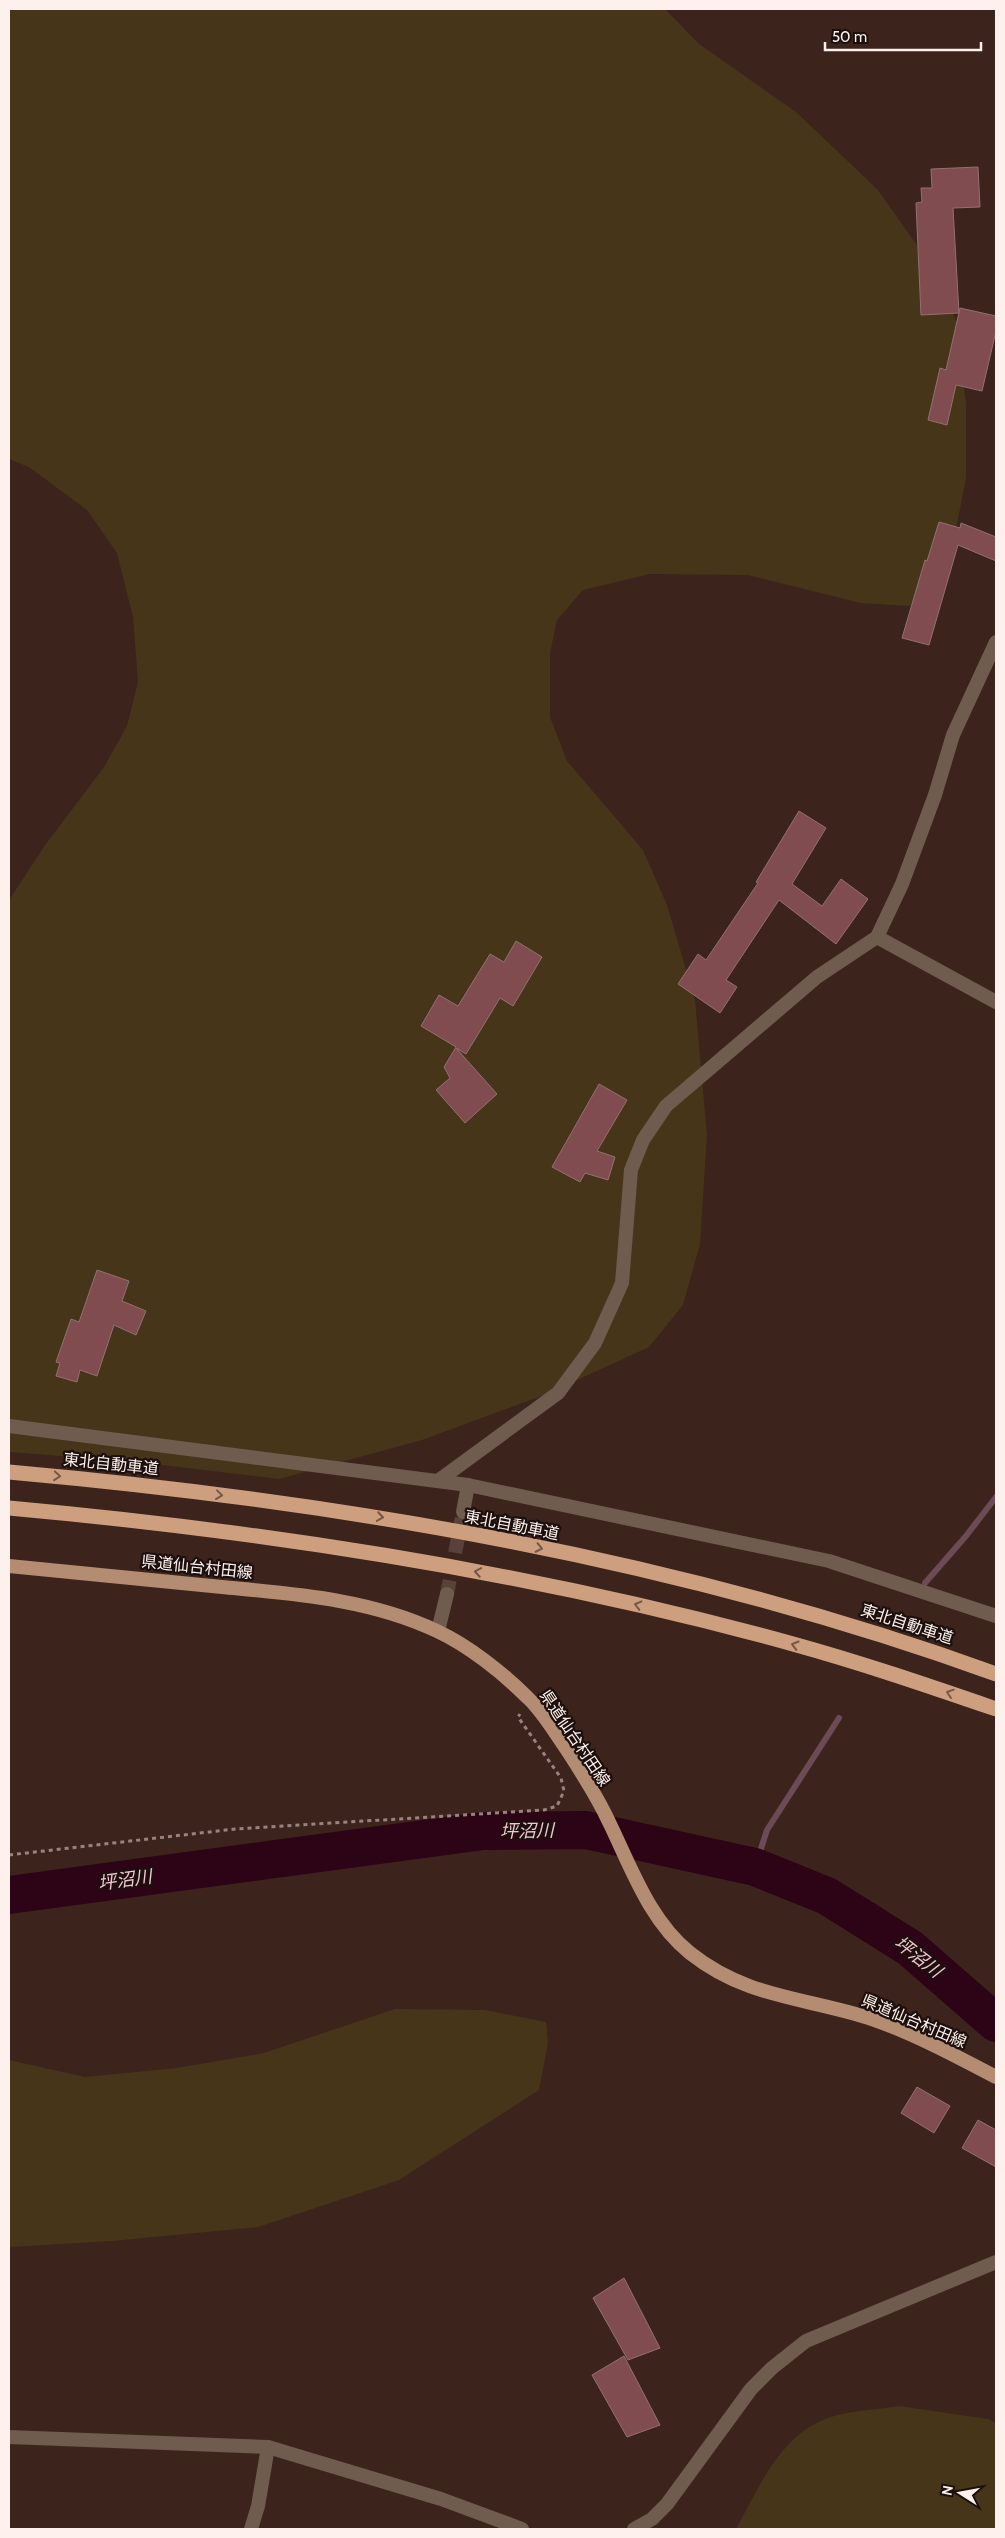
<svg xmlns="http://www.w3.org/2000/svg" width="1005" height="2538" viewBox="0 0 1005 2538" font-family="Cabin,'Noto Sans JP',sans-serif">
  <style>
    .green { fill: #473519 }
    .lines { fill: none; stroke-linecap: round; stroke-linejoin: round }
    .stream { stroke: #6c4a56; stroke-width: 6 }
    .river { stroke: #2d0316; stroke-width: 38 }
    .building { fill: #814c4f; stroke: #917171 }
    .minor-tunnel { stroke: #59423b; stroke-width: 14; stroke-dasharray: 14 7; stroke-linecap: butt }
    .path { stroke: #98847f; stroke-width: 3; stroke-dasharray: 4 4; stroke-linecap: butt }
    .minor { stroke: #6f5c4f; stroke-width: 14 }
    .primary { stroke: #b38c71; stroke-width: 14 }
    .motorway { stroke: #cd9f7e; stroke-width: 15 }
    .oneway { stroke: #745846 }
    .labels { text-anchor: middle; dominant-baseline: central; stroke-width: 4.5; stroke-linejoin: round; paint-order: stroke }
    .street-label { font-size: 16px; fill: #fef0ec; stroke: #1b100d }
    .water-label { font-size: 18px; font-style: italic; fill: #f7c5d5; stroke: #1b100d }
  </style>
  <rect width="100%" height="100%" fill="#3c231c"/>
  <g class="green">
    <polygon points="9,9 665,9 699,44 796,112 877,189 934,269 956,320 966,403 966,478 955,534 936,574 910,606 861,603 748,575 650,574 583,590 557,620 550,653 550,717 567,761 643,850 667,905 695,1000 707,1135 700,1244 683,1305 649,1347 547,1394 422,1440 279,1479 137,1462 9,1452 9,900 46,844 104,767 127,726 138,682 133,617 117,553 87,510 29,467 9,459"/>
    <polygon points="395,2009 485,2010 546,2022 548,2043 539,2090 399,2180 258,2227 112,2241 9,2247 9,2060 85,2077 177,2068 264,2053"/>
    <path d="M899,2406L988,2419L996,2423V2529H736C759,2487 781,2433 831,2417C852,2410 877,2410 899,2406Z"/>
  </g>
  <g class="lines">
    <g class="stream">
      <polyline points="925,1583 966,1536 996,1497"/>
      <polyline points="755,1867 767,1830 839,1718"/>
    </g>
    <polyline class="river" points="9,1895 483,1831 586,1830 755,1867 827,1896 910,1948 996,2023"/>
  </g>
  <g class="building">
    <polygon points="978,167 980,207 953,208 959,313 921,315 916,203 922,202 921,188 932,188 931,169"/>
    <polygon points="960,308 996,316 996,331 982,391 956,385 947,425 928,420 940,368 946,370"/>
    <polygon points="939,522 960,528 961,523 996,537 996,561 958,545 929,645 902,638 925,560 927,561"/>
    <polygon points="799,811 826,828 792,884 822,906 841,879 868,899 836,944 779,900 726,980 737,987 720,1013 678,984 698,954 706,960 758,883 756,882"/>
    <polygon points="516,941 542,957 513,1006 500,998 466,1054 456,1048 497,1094 465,1123 436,1090 450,1078 444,1067 456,1047 421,1026 439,995 458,1006 490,954 504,962"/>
    <polygon points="599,1084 627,1100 597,1151 615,1157 608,1180 585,1173 580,1182 552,1167"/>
    <polygon points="97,1270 129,1281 122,1301 146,1311 136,1335 114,1325 97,1376 80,1370 77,1382 56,1376 60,1363 56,1362 71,1319 79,1322"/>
    <polygon points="917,2087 950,2106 934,2133 901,2113"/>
    <polygon points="978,2120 996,2130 996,2167 962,2148"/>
    <polygon points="624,2278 660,2348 628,2360 593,2298"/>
    <polygon points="624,2356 660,2425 627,2437 592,2375"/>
  </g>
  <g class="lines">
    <polyline class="minor-tunnel" points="447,1594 463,1512"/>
    <polyline class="path" points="9,1855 235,1829 544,1810 557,1806 564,1791 561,1778 518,1717 520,1714"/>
    <g class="minor">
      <polyline points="877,937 996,1002"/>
      <polyline points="9,1426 468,1485 829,1561 996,1616"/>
      <polyline points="438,1481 558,1393 595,1343 622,1283 631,1170 643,1140 666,1106 817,977 877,937 902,884 935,795 953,735 996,642"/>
      <polyline points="463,1512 468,1485"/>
      <polyline points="438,1631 447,1594"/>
      <polyline points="9,2437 268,2447 441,2499 522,2529"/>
      <polyline points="251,2529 258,2506 268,2447"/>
      <polyline points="634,2529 652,2519 667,2504 751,2389 772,2368 806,2341 996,2262"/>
    </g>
    <path class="primary" d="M9,1566C80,1573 151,1580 222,1587C295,1594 370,1599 437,1631C469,1646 503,1673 528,1698C543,1712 555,1733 567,1750C582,1773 598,1798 609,1822C631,1867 649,1920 690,1953C748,1999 806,1997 872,2019C915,2034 956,2056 996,2077"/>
    <g class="motorway">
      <path d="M9,1472C344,1502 679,1559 996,1674"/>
      <path d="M9,1508C273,1532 537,1573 793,1644C862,1663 929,1686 996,1709"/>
    </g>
  </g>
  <defs><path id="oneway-chevron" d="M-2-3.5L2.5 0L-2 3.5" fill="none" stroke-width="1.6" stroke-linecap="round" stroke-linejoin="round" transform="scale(1.25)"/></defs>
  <g class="oneway">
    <use href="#oneway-chevron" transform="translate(57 1476) rotate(5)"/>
    <use href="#oneway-chevron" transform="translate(219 1495) rotate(7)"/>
    <use href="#oneway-chevron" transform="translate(380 1517) rotate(9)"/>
    <use href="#oneway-chevron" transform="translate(539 1548) rotate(12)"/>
    <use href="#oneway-chevron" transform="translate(478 1572) rotate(-170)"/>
    <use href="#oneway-chevron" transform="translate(638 1605) rotate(-166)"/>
    <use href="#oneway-chevron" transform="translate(795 1645) rotate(-164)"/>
    <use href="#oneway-chevron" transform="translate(950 1693) rotate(-161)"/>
  </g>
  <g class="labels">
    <g class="street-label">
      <text transform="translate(111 1464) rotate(6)">東北自動車道</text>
      <text transform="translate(512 1525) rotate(11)">東北自動車道</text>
      <text transform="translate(197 1567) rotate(6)">県道仙台村田線</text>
      <text transform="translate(907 1624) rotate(18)">東北自動車道</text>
      <text transform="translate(575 1738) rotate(56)">県道仙台村田線</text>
      <text transform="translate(914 2021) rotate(23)">県道仙台村田線</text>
    </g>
    <g class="water-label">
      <text transform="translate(527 1831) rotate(-1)">坪沼川</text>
      <text transform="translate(125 1880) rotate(-8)">坪沼川</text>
      <text transform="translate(918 1957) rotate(38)">坪沼川</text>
    </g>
  </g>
  <rect width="1005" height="2538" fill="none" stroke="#fef0ec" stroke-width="20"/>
  <g transform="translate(960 2493) rotate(281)" stroke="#1b100d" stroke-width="4" paint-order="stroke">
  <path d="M0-4L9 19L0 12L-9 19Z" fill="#fef0ec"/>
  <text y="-8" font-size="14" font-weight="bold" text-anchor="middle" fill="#fef0ec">N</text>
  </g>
  <path d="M825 42v8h156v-8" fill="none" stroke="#fef0ec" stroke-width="2.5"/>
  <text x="832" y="42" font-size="15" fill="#fef0ec" stroke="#1b100d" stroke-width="4" paint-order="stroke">50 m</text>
</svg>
